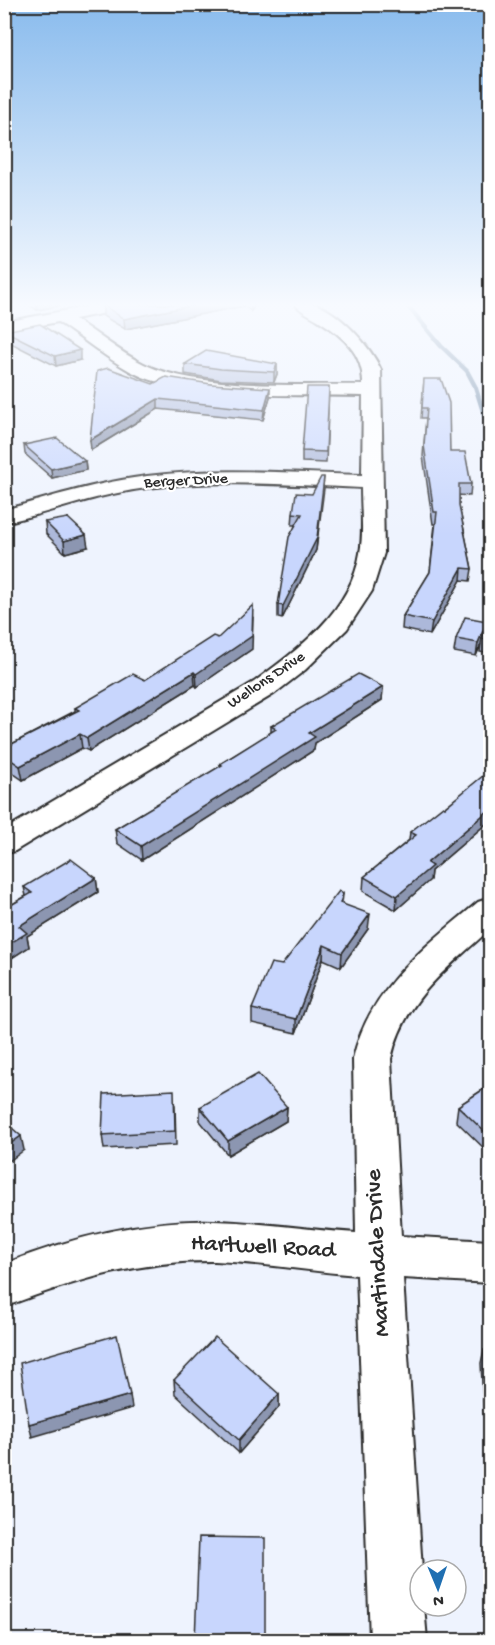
<svg xmlns="http://www.w3.org/2000/svg" width="495" height="1645" viewBox="0 0 495 1645" font-family="'Gochi Hand',sans-serif">
  <style>
    .lines { fill: none; stroke-linecap: round; stroke-linejoin: round }
    .stream { stroke: #6e88a4; stroke-width: 4.5 }
    .minor-casing { stroke: #2b2b2b; stroke-width: 4 }
    .minor { fill: #fff; fill-rule: evenodd }
    .wall { fill: #acb8da; stroke: #2b2b2b; stroke-width: 1.5 }
    .shaded-wall { fill: #8c96b1; stroke: #2b2b2b; stroke-width: 1.5 }
    .building { fill: #c8d6fd; stroke: #2b2b2b; stroke-width: 1.5 }
    .labels { text-anchor: middle; dominant-baseline: central; stroke-width: 4.5; stroke-linejoin: round; paint-order: stroke }
    .far-street-label { font-size: 16px; fill: #2b2b2b; stroke: #fff }
    .near-street-label { font-size: 24px; fill: #2b2b2b; stroke: #fff }
  </style>
  <rect width="100%" height="100%" fill="#eef3fe"/>
  <filter id="ink" filterUnits="userSpaceOnUse"><feTurbulence type="fractalNoise" baseFrequency=".0167" numOctaves="2"/><feDisplacementMap in="SourceGraphic" scale="12" xChannelSelector="R" yChannelSelector="G"/><feConvolveMatrix kernelMatrix="1 2 1 2 8 2 1 2 1" color-interpolation-filters="sRGB"/></filter>
  <g filter="url(#ink)">
    <g class="lines">
      <polyline class="stream" points="406,304 441,346 467,371 475,386 490,433"/>
      <defs>
        <g id="minor">
          <path d="M101,304H134L127,309L74,319C97,333 119,352 144,364C197,390 302,384 363,385C364,354 343,336 318,320C310,315 300,311 295,304C300,304 308,303 314,304C339,311 371,347 381,370L384,553L372,591L347,629L305,670L274,694L15,851L4,854V830L254,682C299,649 351,611 360,553C364,532 361,509 361,488C290,485 218,479 147,488C98,494 52,512 4,523V510C51,497 98,482 147,476C218,467 290,473 362,475L363,396C299,394 185,401 130,371C105,357 82,338 58,322L4,332V322Z"/>
          <path d="M490,898V929C448,968 404,999 391,1059L401,1236L490,1241V1283L403,1278L422,1570H420V1606H424L427,1640H370L357,1275C310,1271 262,1263 215,1261C141,1260 72,1281 4,1307V1264C71,1238 142,1219 214,1221C262,1222 309,1230 356,1233L353,1059C369,988 425,947 478,902Z"/>
        </g>
      </defs>
      <use href="#minor" class="minor-casing"/>
      <use href="#minor" class="minor"/>
    </g>
    <g class="wall">
      <polygon points="28,304 68,304 37,310"/>
      <polygon points="108,304 256,304 251,311 244,306 125,329 103,316 103,305"/>
      <polygon points="5,331 80,360 56,366 7,341"/>
      <polygon points="185,364 277,364 277,374 274,382 221,380 185,374"/>
      <polygon points="424,379 450,452 471,484 470,496 459,495 459,506 472,569 470,581 461,580 430,635 402,629 403,616 430,572 435,524 433,524 423,456 426,418 421,418"/>
      <polygon points="153,384 211,384 270,397 263,420 158,409 91,450"/>
      <polygon points="329,387 326,463 302,462 302,451"/>
      <polygon points="24,445 85,461 86,470 52,478 25,454"/>
      <polygon points="324,489 316,550 282,619 278,618 278,605 295,525 292,525 293,513 312,494"/>
      <polygon points="45,522 88,547 65,553 46,534"/>
      <polygon points="490,616 490,654 480,652 481,644 476,656 454,652 456,639 486,627"/>
      <polygon points="252,649 197,687 195,685 89,751 82,748 23,780 4,767 4,748 75,711 75,708 145,680"/>
      <polygon points="383,687 382,700 315,743 314,750 142,860 117,843 115,829 220,767 220,764 271,733 271,726"/>
      <polygon points="490,771 490,824 489,825 487,823 431,871 430,880 396,910 363,891 364,877 409,840 410,832 445,807"/>
      <polygon points="96,878 98,892 27,936 29,947 4,963 4,909 26,896 24,887"/>
      <polygon points="343,894 342,904 368,929 341,967 323,959 296,1033 252,1023 252,1009 282,965"/>
      <polygon points="490,1085 490,1154 456,1121 458,1106"/>
      <polygon points="175,1105 176,1145 104,1149 102,1135"/>
      <polygon points="200,1107 287,1107 286,1121 228,1155 200,1121"/>
      <polygon points="484,1350 490,1350 490,1420 484,1420 481,1363"/>
      <polygon points="174,1380 279,1394 279,1407 239,1453 175,1394"/>
    </g>
    <g class="shaded-wall">
      <polygon points="37,304 68,304 37,310"/>
      <polygon points="200,304 244,304 244,306 125,329 124,319"/>
      <polygon points="251,304 256,304 251,311"/>
      <polygon points="80,350 80,360 56,366 55,356"/>
      <polygon points="277,364 277,374 274,382 274,372"/>
      <polygon points="270,388 270,397 263,420 264,410"/>
      <polygon points="158,399 158,409 91,450 90,440"/>
      <polygon points="85,461 86,470 52,478 51,469"/>
      <polygon points="324,477 316,550 282,619 283,606"/>
      <polygon points="86,535 88,547 65,553 64,541"/>
      <polygon points="462,568 461,580 430,635 432,622"/>
      <polygon points="253,618 252,649 197,687 196,674"/>
      <polygon points="487,621 485,634 482,639 481,644 476,656 478,643"/>
      <polygon points="194,672 195,685 89,751 87,738"/>
      <polygon points="383,687 382,700 315,743 314,750 142,860 141,846 309,733"/>
      <polygon points="80,734 82,748 23,780 20,766"/>
      <polygon points="489,810 487,823 431,871 430,880 396,910 397,896 427,863"/>
      <polygon points="96,878 98,892 27,936 29,947 4,963 4,947 19,926"/>
      <polygon points="370,914 368,929 341,967 342,953"/>
      <polygon points="324,945 323,959 296,1033 296,1019"/>
      <polygon points="287,1107 286,1121 228,1155 228,1141"/>
      <polygon points="21,1136 24,1150 4,1165 4,1148"/>
      <polygon points="279,1394 279,1407 239,1453 239,1440"/>
      <polygon points="130,1395 132,1408 32,1437 29,1424"/>
    </g>
    <g class="building">
      <polygon points="108,304 200,304 124,319 103,305"/>
      <polygon points="40,324 80,350 55,356 5,331"/>
      <polygon points="206,351 277,364 274,372 221,369 185,364"/>
      <polygon points="108,368 153,384 166,377 211,384 270,388 264,410 158,399 90,440 97,371"/>
      <polygon points="424,379 441,379 449,403 450,452 465,452 471,484 459,484 459,506 472,569 462,568 432,622 403,616 430,572 437,512 434,512 424,445 427,408 422,408"/>
      <polygon points="307,387 329,387 326,452 302,451"/>
      <polygon points="57,438 85,461 51,469 24,445"/>
      <polygon points="321,477 324,477 317,538 283,606 278,605 289,537 302,514 293,513 296,493 312,494"/>
      <polygon points="68,518 86,535 64,541 45,522"/>
      <polygon points="253,605 252,636 196,674 194,672 87,738 80,734 20,766 4,755 4,748 79,710 75,708 133,674 145,680 213,636 218,638"/>
      <polygon points="490,616 490,640 482,639"/>
      <polygon points="465,617 487,621 478,643 456,639"/>
      <polygon points="358,674 383,687 309,733 315,737 141,846 115,829 222,765 220,764 276,729 271,726"/>
      <polygon points="490,770 490,810 489,810 427,863 432,866 397,896 364,877 416,835 410,832 443,806 445,807"/>
      <polygon points="71,859 96,878 19,926 27,933 4,947 4,909 32,893 24,887"/>
      <polygon points="339,891 343,894 340,903 370,914 342,953 324,945 296,1019 252,1009 271,963 282,965"/>
      <polygon points="258,1074 287,1107 228,1141 200,1107"/>
      <polygon points="490,1085 490,1137 458,1106"/>
      <polygon points="174,1090 175,1131 102,1135 104,1094"/>
      <polygon points="4,1121 21,1136 4,1148"/>
      <polygon points="117,1335 130,1395 29,1424 20,1363"/>
      <polygon points="215,1337 279,1394 239,1440 174,1380"/>
      <polygon points="484,1350 490,1350 490,1407 488,1407"/>
      <polygon points="199,1537 265,1538 265,1641 195,1641"/>
    </g>
  </g>
  <linearGradient id="sky" x2="0" y2="1"><stop stop-color="#89bbed"/><stop offset="0.57" stop-color="#f7faff"/><stop offset="1" stop-color="#f7faff" stop-opacity="0"/></linearGradient>
  <rect width="495" height="535" fill="url(#sky)"/>
  <g class="labels">
    <g class="far-street-label">
      <text transform="translate(186 482) rotate(-3)">Berger Drive</text>
      <text transform="translate(267 681) rotate(-34)">Wellons Drive</text>
    </g>
    <g class="near-street-label">
      <text transform="translate(263 1248) rotate(3)">Hartwell Road</text>
      <text transform="translate(379 1253) rotate(-93)">Martindale Drive</text>
    </g>
  </g>
  <rect width="495" height="1645" fill="none" stroke="#fff" stroke-width="24"/>
  <rect x="12" y="12" width="471" height="1621" fill="none" stroke="#2b2b2b" stroke-width="2" filter="url(#ink)"/>
  <g transform="translate(438 1588) rotate(178)"><circle r="28" fill="#ffffff" stroke="#aaaaaa" stroke-width="1.5"/>
  <path d="M0-4.5L10 22L0 15L-10 22Z" fill="#1f6fb2"/>
  <text y="-9" font-size="16" font-weight="bold" text-anchor="middle" fill="#2b2b2b">N</text>
  </g>
</svg>
